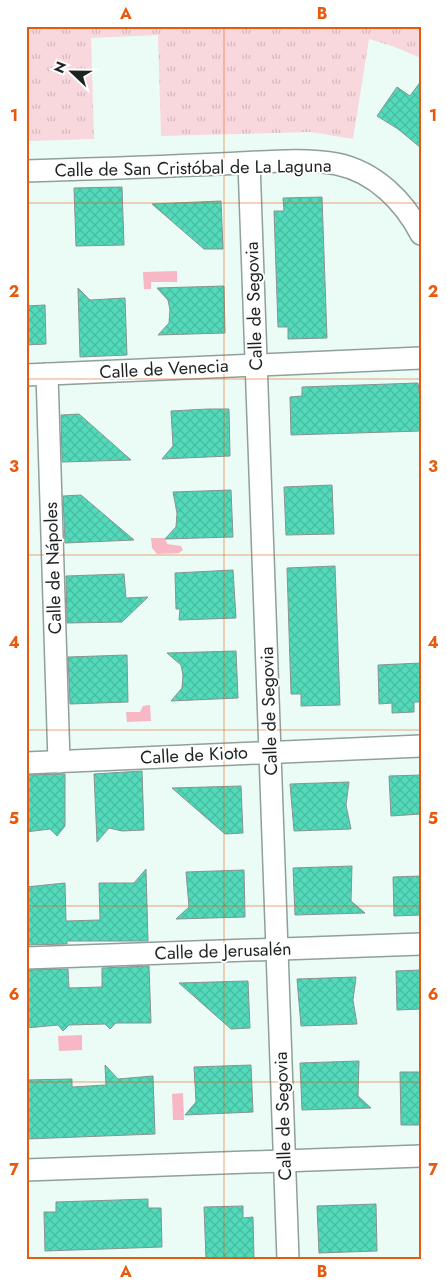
<svg xmlns="http://www.w3.org/2000/svg" width="447" height="1285" viewBox="0 0 447 1285" font-family="Jost,sans-serif">
  <style>
    .grass { fill: url(#grass-tufts) }
    .water { fill: #f7b7c5 }
    .building { fill: url(#building-cross-hatch); stroke: #869590 }
    .lines { fill: none; stroke-linecap: round; stroke-linejoin: round }
    .minor-casing { stroke: #8f9f9a; stroke-width: 24 }
    .minor { stroke: #fff; stroke-width: 21 }
    .grid { fill: none; stroke: #e8590c; stroke-width: 1; stroke-opacity: 0.55 }
    .labels { text-anchor: middle; dominant-baseline: central; stroke-width: 4; stroke-linejoin: round; paint-order: stroke }
    .street-label { font-size: 18px; fill: #1d2321; stroke: #fff }
    .neatline { fill: none; stroke: #e8590c; stroke-width: 2 }
    .grid-label { font-size: 16px; text-anchor: middle; font-weight: bold; fill: #e8590c }
  </style>
  <defs>
    <pattern id="grass-tufts" width="24" height="20" patternUnits="userSpaceOnUse" patternTransform="scale(1.25)"><rect width="24" height="20" fill="#f8d7dd"/><path d="M3 7l-1-3M5 7V3M7 7l1-3M15 17l-1-3M17 17v-4M19 17l1-3" fill="none" stroke="#d4b8bd"/></pattern>
    <pattern id="building-cross-hatch" width="8" height="8" patternUnits="userSpaceOnUse" patternTransform="scale(1.25)"><rect width="8" height="8" fill="#53daba"/><path d="M0 0l8 8M0 8l8-8" fill="none" stroke="#48bba0"/></pattern>
  </defs>
  <rect width="100%" height="100%" fill="#ebfcf7"/>
  <polygon class="grass" points="26,26 421,26 421,58 392,46 369,39 353,139 311,132 161,136 158,35 91,38 94,139 27,141"/>
  <g class="water">
    <polygon points="177,271 177,282 151,282 151,289 144,289 143,272"/>
    <polygon points="151,538 165,538 167,544 181,546 183,550 179,553 157,554 152,548"/>
    <polygon points="150,705 151,721 127,722 126,712 140,712 143,706"/>
    <polygon points="82,1035 82,1050 59,1051 58,1036"/>
    <polygon points="183,1093 184,1120 173,1120 172,1094"/>
  </g>
  <g class="building">
    <polygon points="421,81 421,148 398,129 377,116 397,87 410,96"/>
    <polygon points="122,187 124,245 76,246 74,188"/>
    <polygon points="322,197 327,338 288,339 288,327 278,327 274,211 284,211 283,198"/>
    <polygon points="221,201 223,249 204,249 152,204"/>
    <polygon points="224,286 225,333 158,335 169,323 170,310 168,300 157,288"/>
    <polygon points="78,288 90,300 125,298 127,355 80,357"/>
    <polygon points="45,305 46,344 26,345 26,306"/>
    <polygon points="418,383 419,392 421,392 421,431 291,435 290,397 302,396 302,387"/>
    <polygon points="208,409 229,409 230,456 162,459 173,446 171,411"/>
    <polygon points="79,414 131,460 62,462 61,415"/>
    <polygon points="332,485 334,534 286,535 284,487"/>
    <polygon points="231,490 233,537 165,539 176,527 177,513 173,492"/>
    <polygon points="81,495 134,540 65,543 63,496"/>
    <polygon points="335,566 340,705 301,706 301,694 291,694 287,568"/>
    <polygon points="233,570 236,618 179,620 180,609 176,609 175,573"/>
    <polygon points="124,574 126,598 148,597 122,622 67,623 66,576"/>
    <polygon points="236,651 238,698 171,701 182,688 183,675 181,665 167,653"/>
    <polygon points="127,655 128,702 70,704 68,657"/>
    <polygon points="421,663 421,702 414,702 414,712 392,713 392,703 379,704 378,665"/>
    <polygon points="142,771 144,830 122,831 109,828 97,842 94,774"/>
    <polygon points="65,774 65,826 57,836 50,829 26,832 26,775"/>
    <polygon points="421,775 421,814 391,816 389,776"/>
    <polygon points="349,782 346,805 351,829 294,831 290,784"/>
    <polygon points="241,786 243,833 225,834 172,788"/>
    <polygon points="352,866 351,901 365,913 295,915 293,868"/>
    <polygon points="146,869 148,941 67,941 67,944 26,945 26,887 65,883 66,921 100,920 99,883 134,883"/>
    <polygon points="244,870 245,917 176,919 189,907 186,872"/>
    <polygon points="421,876 421,915 394,916 393,877"/>
    <polygon points="149,966 151,1023 116,1023 110,1029 105,1024 69,1025 63,1031 58,1025 26,1028 26,970 68,969 69,988 102,987 102,968"/>
    <polygon points="421,970 421,1009 397,1010 396,971"/>
    <polygon points="356,977 353,1000 357,1024 301,1026 297,979"/>
    <polygon points="248,981 250,1028 231,1029 179,983"/>
    <polygon points="359,1061 358,1096 371,1108 302,1110 300,1063"/>
    <polygon points="105,1065 118,1079 153,1076 155,1134 27,1139 26,1080 72,1079 72,1087 106,1085"/>
    <polygon points="251,1065 253,1112 185,1115 196,1102 194,1067"/>
    <polygon points="400,1072 421,1072 421,1125 401,1125"/>
    <polygon points="148,1199 148,1208 161,1208 162,1247 45,1251 44,1212 56,1212 56,1202"/>
    <polygon points="376,1204 377,1251 319,1253 317,1206"/>
    <polygon points="243,1206 243,1218 253,1217 254,1259 206,1259 204,1207"/>
  </g>
  <g class="lines">
    <defs>
      <g id="minor">
        <polyline points="249,163 288,1259"/>
        <path d="M26,171C91,169 155,167 219,164C255,163 302,157 337,164C375,172 404,201 421,234"/>
        <polyline points="47,374 59,762"/>
        <polyline points="26,375 421,358"/>
        <polyline points="26,763 421,746"/>
        <polyline points="26,958 421,944"/>
        <polyline points="26,1170 421,1156"/>
      </g>
    </defs>
    <use href="#minor" class="minor-casing"/>
    <use href="#minor" class="minor"/>
  </g>
  <path class="grid" d="M224,26V1259M26,203H421M26,379H421M26,555H421M26,730H421M26,906H421M26,1082H421"/>
  <g class="labels">
    <g class="street-label">
      <text transform="translate(193 168) rotate(-1)">Calle de San Cristóbal de La Laguna</text>
      <text transform="translate(254 306) rotate(-92)">Calle de Segovia</text>
      <text transform="translate(164 369) rotate(-3)">Calle de Venecia</text>
      <text transform="translate(53 568) rotate(-92)">Calle de Nápoles</text>
      <text transform="translate(269 711) rotate(-92)">Calle de Segovia</text>
      <text transform="translate(194 755) rotate(-3)">Calle de Kioto</text>
      <text transform="translate(223 951) rotate(-2)">Calle de Jerusalén</text>
      <text transform="translate(283 1116) rotate(-92)">Calle de Segovia</text>
    </g>
  </g>
  <rect width="447" height="1285" fill="none" stroke="#ffffff" stroke-width="55"/>
  <g transform="translate(72 72) rotate(292)" stroke="#ffffff" stroke-width="4" paint-order="stroke">
  <path d="M0-4L9 19L0 12L-9 19Z" fill="#1d2321"/>
  <text y="-8" font-size="14" font-weight="bold" text-anchor="middle" fill="#1d2321">N</text>
  </g>
  <rect x="28" y="28" width="392" height="1230" class="neatline"/>
  <g class="grid-label">
    <text x="126" y="19">A</text>
    <text x="322" y="19">B</text>
    <text x="14" y="121">1</text>
    <text x="433" y="121">1</text>
    <text x="14" y="297">2</text>
    <text x="433" y="297">2</text>
    <text x="14" y="472">3</text>
    <text x="433" y="472">3</text>
    <text x="14" y="648">4</text>
    <text x="433" y="648">4</text>
    <text x="14" y="824">5</text>
    <text x="433" y="824">5</text>
    <text x="14" y="1000">6</text>
    <text x="433" y="1000">6</text>
    <text x="14" y="1175">7</text>
    <text x="433" y="1175">7</text>
    <text x="126" y="1277">A</text>
    <text x="322" y="1277">B</text>
  </g>
</svg>
